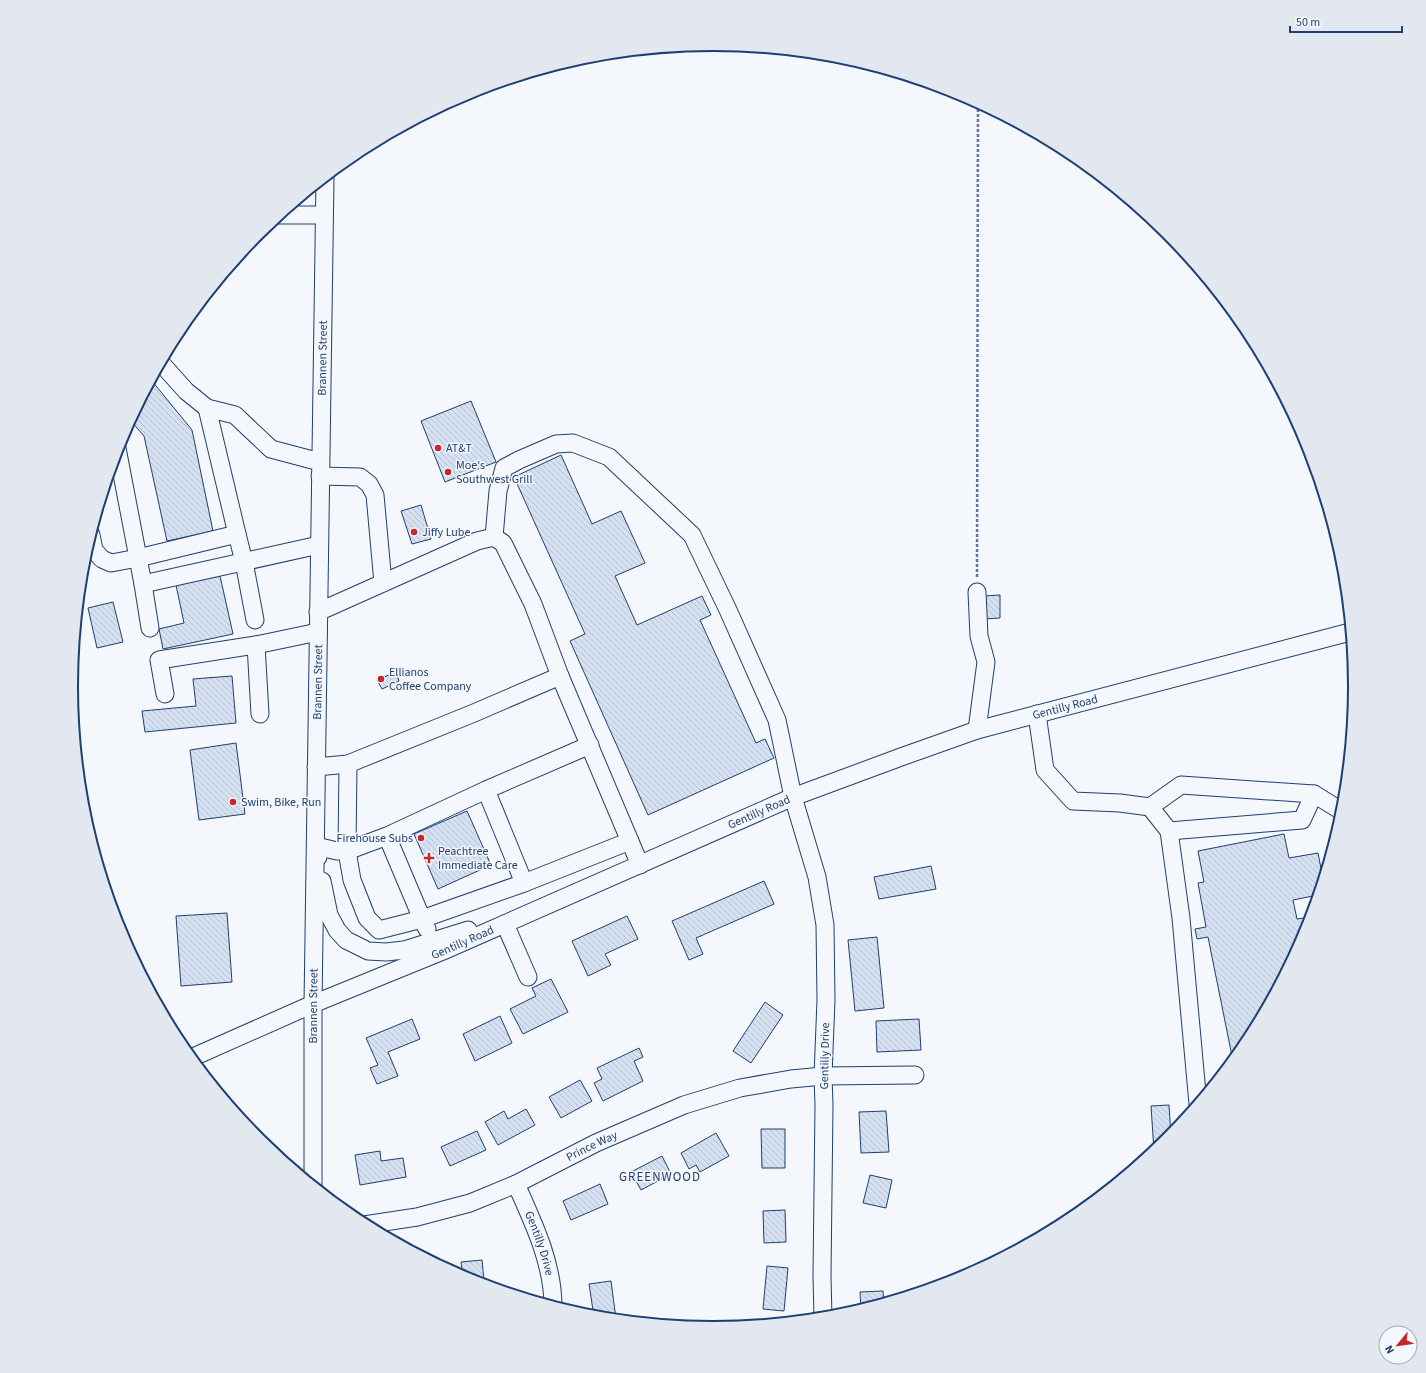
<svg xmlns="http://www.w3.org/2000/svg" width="1426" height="1373" viewBox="0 0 1426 1373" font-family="'Source Sans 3',sans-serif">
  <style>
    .building { fill: url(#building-back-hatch); stroke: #1d3f73 }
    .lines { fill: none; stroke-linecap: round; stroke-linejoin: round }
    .minor-casing { stroke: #1d3f73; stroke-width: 19 }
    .path { stroke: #5e769c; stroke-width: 2.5; stroke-dasharray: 3 2; stroke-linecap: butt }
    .minor { stroke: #f4f7fb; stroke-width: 17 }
    .poi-dot { fill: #c62828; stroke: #f4f7fb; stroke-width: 1.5 }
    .labels { text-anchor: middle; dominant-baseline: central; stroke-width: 3; stroke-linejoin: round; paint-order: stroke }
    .street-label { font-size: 12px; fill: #1d3f73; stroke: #f4f7fb }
    .poi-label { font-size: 12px; fill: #1d3f73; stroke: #f4f7fb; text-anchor: start }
    .neighbourhood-label { font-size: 13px; letter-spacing: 1px; fill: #1d3f73; stroke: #f4f7fb }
    .rim { fill: none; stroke: #1d3f73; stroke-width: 2 }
  </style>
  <defs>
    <pattern id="building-back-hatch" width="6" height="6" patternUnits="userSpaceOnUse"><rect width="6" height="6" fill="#d5e0f0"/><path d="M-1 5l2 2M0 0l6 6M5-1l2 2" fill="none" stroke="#b6c1d1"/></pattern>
  </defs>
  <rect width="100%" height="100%" fill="#f4f7fb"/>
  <g class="building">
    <polygon points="152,381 192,430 213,531 167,541 144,436 130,420"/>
    <polygon points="471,401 496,462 445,482 421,421"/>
    <polygon points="561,455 592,524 621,511 645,563 615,576 637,625 702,596 711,615 700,620 756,743 765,739 774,758 648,815 570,641 585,634 514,477"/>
    <polygon points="421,505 431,539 412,544 401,511"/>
    <polygon points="220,576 233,634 163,649 159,629 184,623 176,585"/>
    <polygon points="1000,595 1000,618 984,619 983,596"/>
    <polygon points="113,602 123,642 97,648 88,608"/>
    <polygon points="396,672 399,681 382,689 377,680"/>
    <polygon points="232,676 236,723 145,732 142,711 196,706 193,679"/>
    <polygon points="236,743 245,814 199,820 190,750"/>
    <polygon points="467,811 491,865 438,889 414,834"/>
    <polygon points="1284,834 1289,858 1318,853 1323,879 1318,895 1293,900 1297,919 1311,917 1307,933 1247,1044 1233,1061 1208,937 1197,939 1195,929 1206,927 1198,883 1204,882 1198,851"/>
    <polygon points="931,866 936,889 879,899 874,877"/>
    <polygon points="764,881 774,904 696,938 703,954 689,960 672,921"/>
    <polygon points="227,913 232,982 181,986 176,916"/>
    <polygon points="627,916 638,939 605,954 611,965 588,976 572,941"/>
    <polygon points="877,937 884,1008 855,1011 848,940"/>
    <polygon points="551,979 568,1012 523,1034 510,1009 536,996 532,988"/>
    <polygon points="765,1002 783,1015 751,1063 733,1051"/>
    <polygon points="500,1016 512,1043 475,1061 463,1034"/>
    <polygon points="412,1019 420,1039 388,1052 398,1076 377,1084 370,1068 378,1065 366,1038"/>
    <polygon points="919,1019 921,1050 877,1052 876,1021"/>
    <polygon points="639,1048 643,1057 634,1061 643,1081 603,1101 594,1083 602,1079 597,1068"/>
    <polygon points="580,1080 592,1101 561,1118 549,1097"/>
    <polygon points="1169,1105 1171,1136 1154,1151 1151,1106"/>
    <polygon points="526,1109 535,1125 498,1145 485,1122 504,1111 508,1119"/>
    <polygon points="886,1111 889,1152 861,1153 859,1112"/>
    <polygon points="761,1129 785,1129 785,1168 762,1168"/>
    <polygon points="477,1131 486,1150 450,1166 441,1147"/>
    <polygon points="716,1133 729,1156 700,1172 696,1165 689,1169 681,1153"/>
    <polygon points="380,1151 381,1161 403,1158 406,1177 360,1185 355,1155"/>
    <polygon points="662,1156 671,1174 641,1190 631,1172"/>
    <polygon points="870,1175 892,1180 886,1208 863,1203"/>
    <polygon points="600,1184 608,1204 571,1220 563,1201"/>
    <polygon points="785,1210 786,1242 764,1243 763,1211"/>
    <polygon points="482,1260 484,1280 472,1282 463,1278 461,1262"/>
    <polygon points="767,1266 788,1268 784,1311 763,1309"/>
    <polygon points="611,1281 616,1319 594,1317 589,1284"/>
    <polygon points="883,1291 884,1303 861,1310 860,1292"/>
  </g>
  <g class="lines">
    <defs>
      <g id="minor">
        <polyline points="279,215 324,215"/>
        <polyline points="161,363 186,391 207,408 235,415 271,449 320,462"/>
        <polyline points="117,448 143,584 319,545"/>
        <polyline points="320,476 360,477 369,484 375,495 383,583"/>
        <polyline points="237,534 244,562 255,620"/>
        <polyline points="91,535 94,550 102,559 111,563 138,558 237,534 207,408"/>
        <polyline points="494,537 498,491 504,468 519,460 556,444 573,443 609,457 692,535 728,610 777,720 793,797 817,877 825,925 826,1000 823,1076 824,1105 822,1276 823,1318"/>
        <polyline points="143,584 150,628"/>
        <polyline points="318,612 477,541 494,537 503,543 533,604 560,676"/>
        <polyline points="256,645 260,714"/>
        <polyline points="165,694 159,660 256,645 318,632"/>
        <polyline points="1037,714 1045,770 1073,801 1120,803 1150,807 1169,831 1181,918 1198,1104"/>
        <polyline points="977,730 986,662 979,636 977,592"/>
        <polyline points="348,764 347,851 352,880 367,918 379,930 422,919 387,836"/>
        <polyline points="316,767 348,764 474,713 560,676 640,865"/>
        <polyline points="1150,807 1181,785 1314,794 1343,812"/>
        <polyline points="1169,831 1302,820 1314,794"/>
        <polyline points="318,857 316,846 337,851 347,851 387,836 486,790 590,745"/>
        <polyline points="322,881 329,915 337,930 346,940 368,951 386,952 404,950 468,930"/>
        <polyline points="524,883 630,841"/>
        <polyline points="505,924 528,977"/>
        <polyline points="427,929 422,919 524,883 486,790"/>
        <path id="s1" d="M191,1058L313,1004L443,951L793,797L901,757L977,730L1350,632"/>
        <path id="s2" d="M516,1184C533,1222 553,1263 553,1306"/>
        <path id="s3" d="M313,1185V1004L325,178"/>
        <path id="s4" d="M364,1225L417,1217L470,1203L516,1184L596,1143L684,1105L740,1088L791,1079L823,1076L915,1075"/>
      </g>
    </defs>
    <use href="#minor" class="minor-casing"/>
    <polyline class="path" points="977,577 978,103"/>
    <use href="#minor" class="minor"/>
  </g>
  <g class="poi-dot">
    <circle cx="438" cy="448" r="4"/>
    <circle cx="448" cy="472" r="4"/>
    <circle cx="414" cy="532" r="4"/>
    <circle cx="381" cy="679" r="4"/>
    <circle cx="233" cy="802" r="4"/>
    <circle cx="421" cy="838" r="4"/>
    <path d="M427 852h4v4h4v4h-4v4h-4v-4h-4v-4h4z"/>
  </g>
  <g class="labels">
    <g class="street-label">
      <text stroke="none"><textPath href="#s3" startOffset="827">Brannen Street</textPath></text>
      <text stroke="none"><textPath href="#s3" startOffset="503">Brannen Street</textPath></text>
      <text stroke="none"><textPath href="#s1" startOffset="943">Gentilly Road</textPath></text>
      <text stroke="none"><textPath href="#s1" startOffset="619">Gentilly Road</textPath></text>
      <text stroke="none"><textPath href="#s1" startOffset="295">Gentilly Road</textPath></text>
      <text stroke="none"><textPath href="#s3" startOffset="179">Brannen Street</textPath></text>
      <text transform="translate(825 1056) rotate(-89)">Gentilly Drive</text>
      <text stroke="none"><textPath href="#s4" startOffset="243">Prince Way</textPath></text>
      <text stroke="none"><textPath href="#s2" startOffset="64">Gentilly Drive</textPath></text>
    </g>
    <g class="poi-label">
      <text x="446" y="448">AT&amp;T</text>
      <text x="456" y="465">Moe's<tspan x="456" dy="14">Southwest Grill</tspan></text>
      <text x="422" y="532">Jiffy Lube</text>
      <text x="389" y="672">Ellianos<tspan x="389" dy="14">Coffee Company</tspan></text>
      <text x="241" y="802">Swim, Bike, Run</text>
      <text x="413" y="838" text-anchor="end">Firehouse Subs</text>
      <text x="438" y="851">Peachtree<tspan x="438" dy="14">Immediate Care</tspan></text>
    </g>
    <g class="neighbourhood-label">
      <text x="660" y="1177">GREENWOOD</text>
    </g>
  </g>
  <path d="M0 0H1426V1373H0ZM78 686a635 635 0 1 1 1270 0a635 635 0 1 1-1270 0Z" fill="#e3e8f0" fill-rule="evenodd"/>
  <path class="rim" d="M78 686a635 635 0 1 1 1270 0a635 635 0 1 1-1270 0Z"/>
  <g transform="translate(1398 1345) rotate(241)"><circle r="19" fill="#f4f7fb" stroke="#9eadc5"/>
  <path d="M0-3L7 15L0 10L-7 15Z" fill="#c62828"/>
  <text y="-6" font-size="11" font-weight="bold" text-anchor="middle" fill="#1d3f73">N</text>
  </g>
  <path d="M1290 26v6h112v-6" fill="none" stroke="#1d3f73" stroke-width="2"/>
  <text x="1296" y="26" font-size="12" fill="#1d3f73" stroke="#f4f7fb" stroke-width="3" paint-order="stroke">50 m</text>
</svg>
